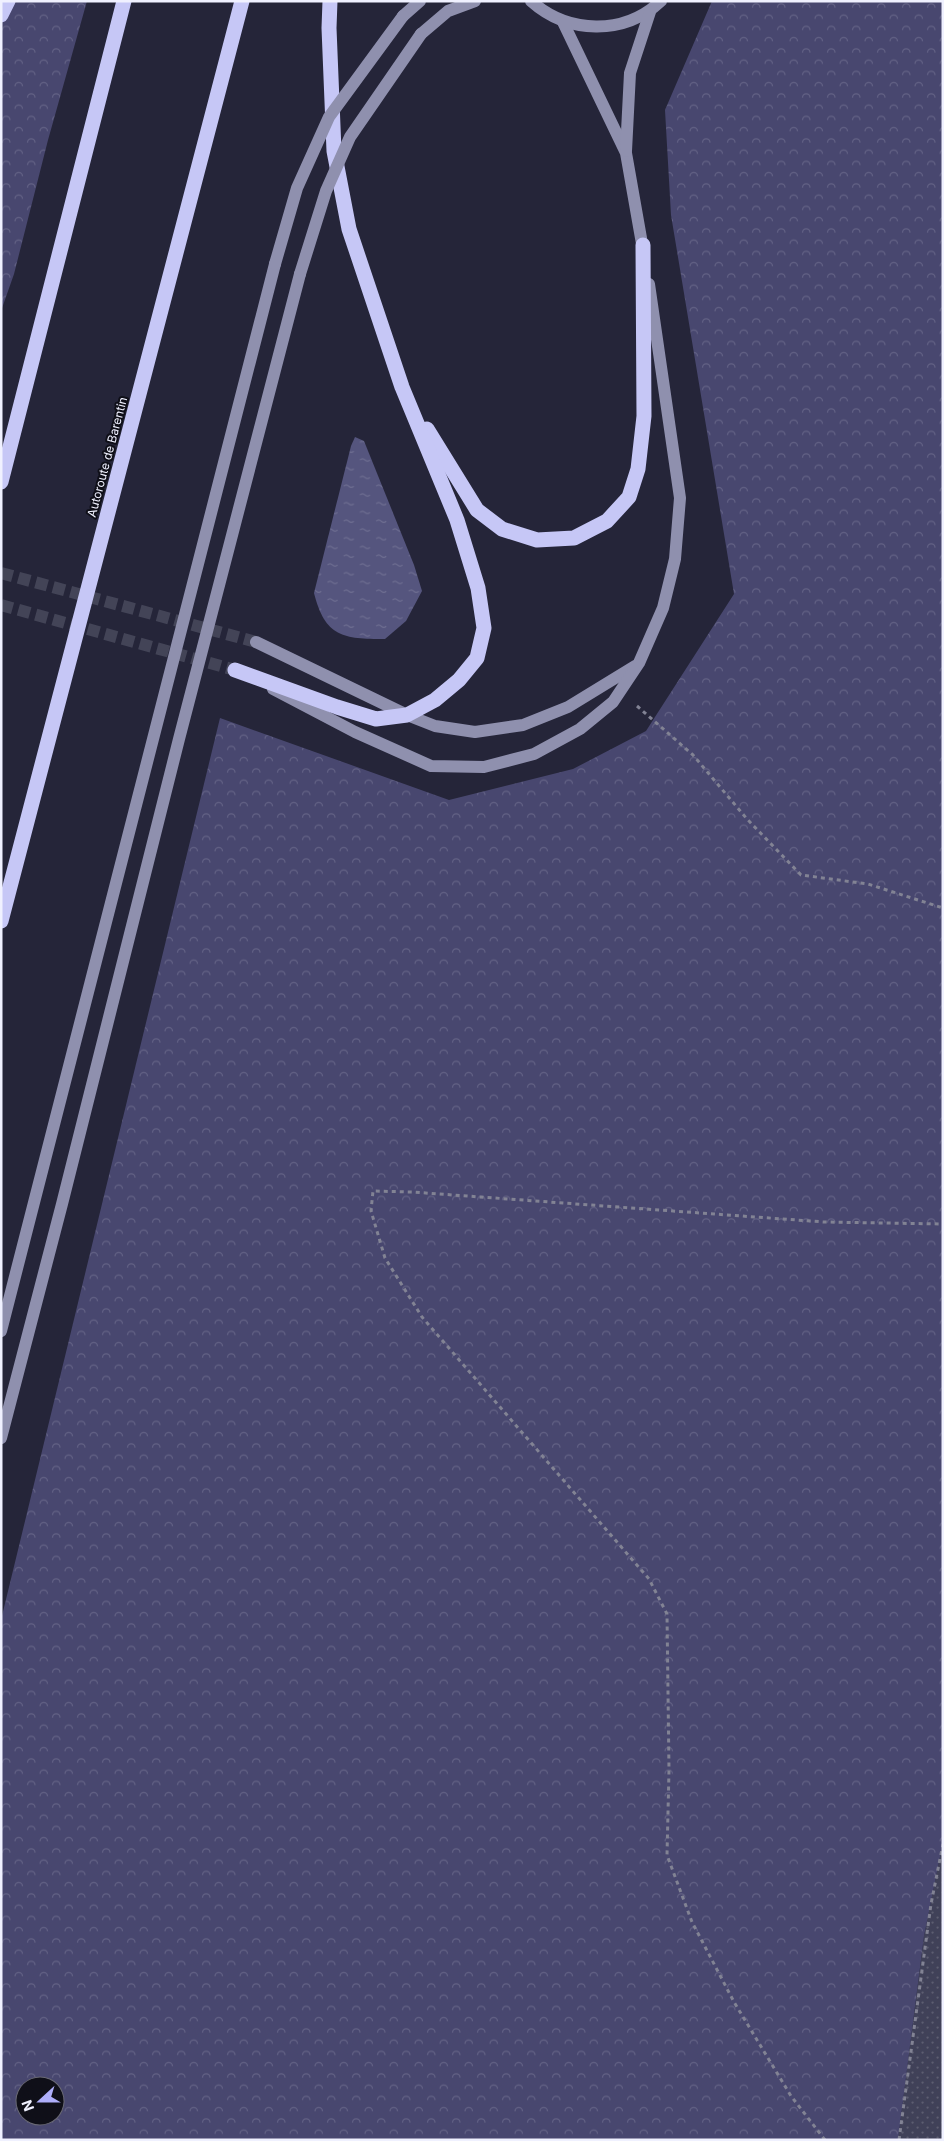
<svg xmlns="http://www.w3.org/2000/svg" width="944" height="2141" viewBox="0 0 944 2141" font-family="Inter,sans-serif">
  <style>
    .grass { fill: url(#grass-dots) }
    .forest { fill: url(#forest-crowns); fill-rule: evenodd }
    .water { fill: url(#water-ripples) }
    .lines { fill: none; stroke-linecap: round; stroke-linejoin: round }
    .secondary-tunnel { stroke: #434457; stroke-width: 12; stroke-dasharray: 12 6; stroke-linecap: butt }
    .path { stroke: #828394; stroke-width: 3; stroke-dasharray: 4 4; stroke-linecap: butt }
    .secondary { stroke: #8f90ae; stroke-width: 12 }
    .motorway { stroke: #c6c7f6; stroke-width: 15 }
    .secondary-bridge { stroke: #8f90ae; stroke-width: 12 }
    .labels { text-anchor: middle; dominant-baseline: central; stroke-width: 4; stroke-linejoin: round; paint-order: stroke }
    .street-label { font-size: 12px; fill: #f0f1ff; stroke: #0f0f18 }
  </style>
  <defs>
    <pattern id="grass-dots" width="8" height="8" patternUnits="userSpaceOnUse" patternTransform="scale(1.25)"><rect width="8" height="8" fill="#404158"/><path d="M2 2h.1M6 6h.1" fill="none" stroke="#5c5d71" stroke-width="1.8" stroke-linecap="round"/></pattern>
    <pattern id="forest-crowns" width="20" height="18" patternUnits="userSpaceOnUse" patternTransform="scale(1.25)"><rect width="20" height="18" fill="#48476f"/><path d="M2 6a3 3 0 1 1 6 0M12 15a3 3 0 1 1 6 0" fill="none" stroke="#636285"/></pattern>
    <pattern id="water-ripples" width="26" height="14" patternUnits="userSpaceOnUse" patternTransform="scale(1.25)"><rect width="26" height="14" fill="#55557e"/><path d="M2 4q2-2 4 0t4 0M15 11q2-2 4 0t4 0" fill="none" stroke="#6e6e91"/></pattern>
  </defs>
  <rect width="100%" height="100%" fill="#252539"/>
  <polygon class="grass" points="943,1842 943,2140 898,2140 924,1936"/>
  <g class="forest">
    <polygon points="1,1 87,1 48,140 14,274 1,311"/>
    <path d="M712,1H943V1842L924,1936L898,2140H1V1620L220,718L449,800L573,769L646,731L734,594L671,215L665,110ZM25,2086H55V2116H25Z"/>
  </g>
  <path class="water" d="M355,437L364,441L414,565L422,591L406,621L385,639C343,639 325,637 314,593L351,446Z"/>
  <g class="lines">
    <g class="secondary-tunnel">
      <polyline points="1,573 256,642"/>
      <polyline points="1,605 235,670"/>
    </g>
    <g class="path">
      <polyline points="637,706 693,755 747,819 801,875 868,884 943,908"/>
      <polyline points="825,2140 791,2096 734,2002 692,1922 667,1855 669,1770 667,1614 649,1579 422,1317 385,1258 371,1211 373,1191 412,1192 824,1222 943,1224"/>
      <polyline points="899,2140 931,1904 943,1844"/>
    </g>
    <g class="secondary">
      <path d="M531,1C568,34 624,36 661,1"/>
      <polyline points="403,16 420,1"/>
      <polyline points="563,22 626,153 644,255"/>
      <polyline points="421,34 448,11 475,1"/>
      <polyline points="626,151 630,73 650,12"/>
      <polyline points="256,642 407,715 435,726 475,732 523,725 568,707 635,666"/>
      <polyline points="273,689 355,732 431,766 484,767 534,754 580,729 613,702 639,663 663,608 675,559 680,498 649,284"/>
      <polyline points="1,1331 275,264"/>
      <polyline points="1,1438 62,1204 179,739 300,274"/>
    </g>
    <g class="motorway">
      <polyline points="1,15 8,1"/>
      <polyline points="427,429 477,510 502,529 537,540 574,538 607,521 629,497 638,469 644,416 643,245"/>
      <polyline points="1,482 124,1"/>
      <polyline points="235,670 337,707 376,719 407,715 435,700 459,680 477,658 484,628 478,588 457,520 402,387 349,229 334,151 329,28 330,1"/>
      <polyline points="1,921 242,1"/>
    </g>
    <g class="secondary-bridge">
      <polyline points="275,264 297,188 329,117 403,16"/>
      <polyline points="300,274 326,191 350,137 421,34"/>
    </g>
  </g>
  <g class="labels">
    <g class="street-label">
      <text transform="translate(107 457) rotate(-75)">Autoroute de Barentin</text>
    </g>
  </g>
  <rect width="944" height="2141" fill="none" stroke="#f0f1ff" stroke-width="5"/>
  <g transform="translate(40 2101) rotate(249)"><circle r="24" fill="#0f0f18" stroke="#696974"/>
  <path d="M0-4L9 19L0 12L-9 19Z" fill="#aeaefa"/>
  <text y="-8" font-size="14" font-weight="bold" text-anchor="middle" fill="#f0f1ff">N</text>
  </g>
</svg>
